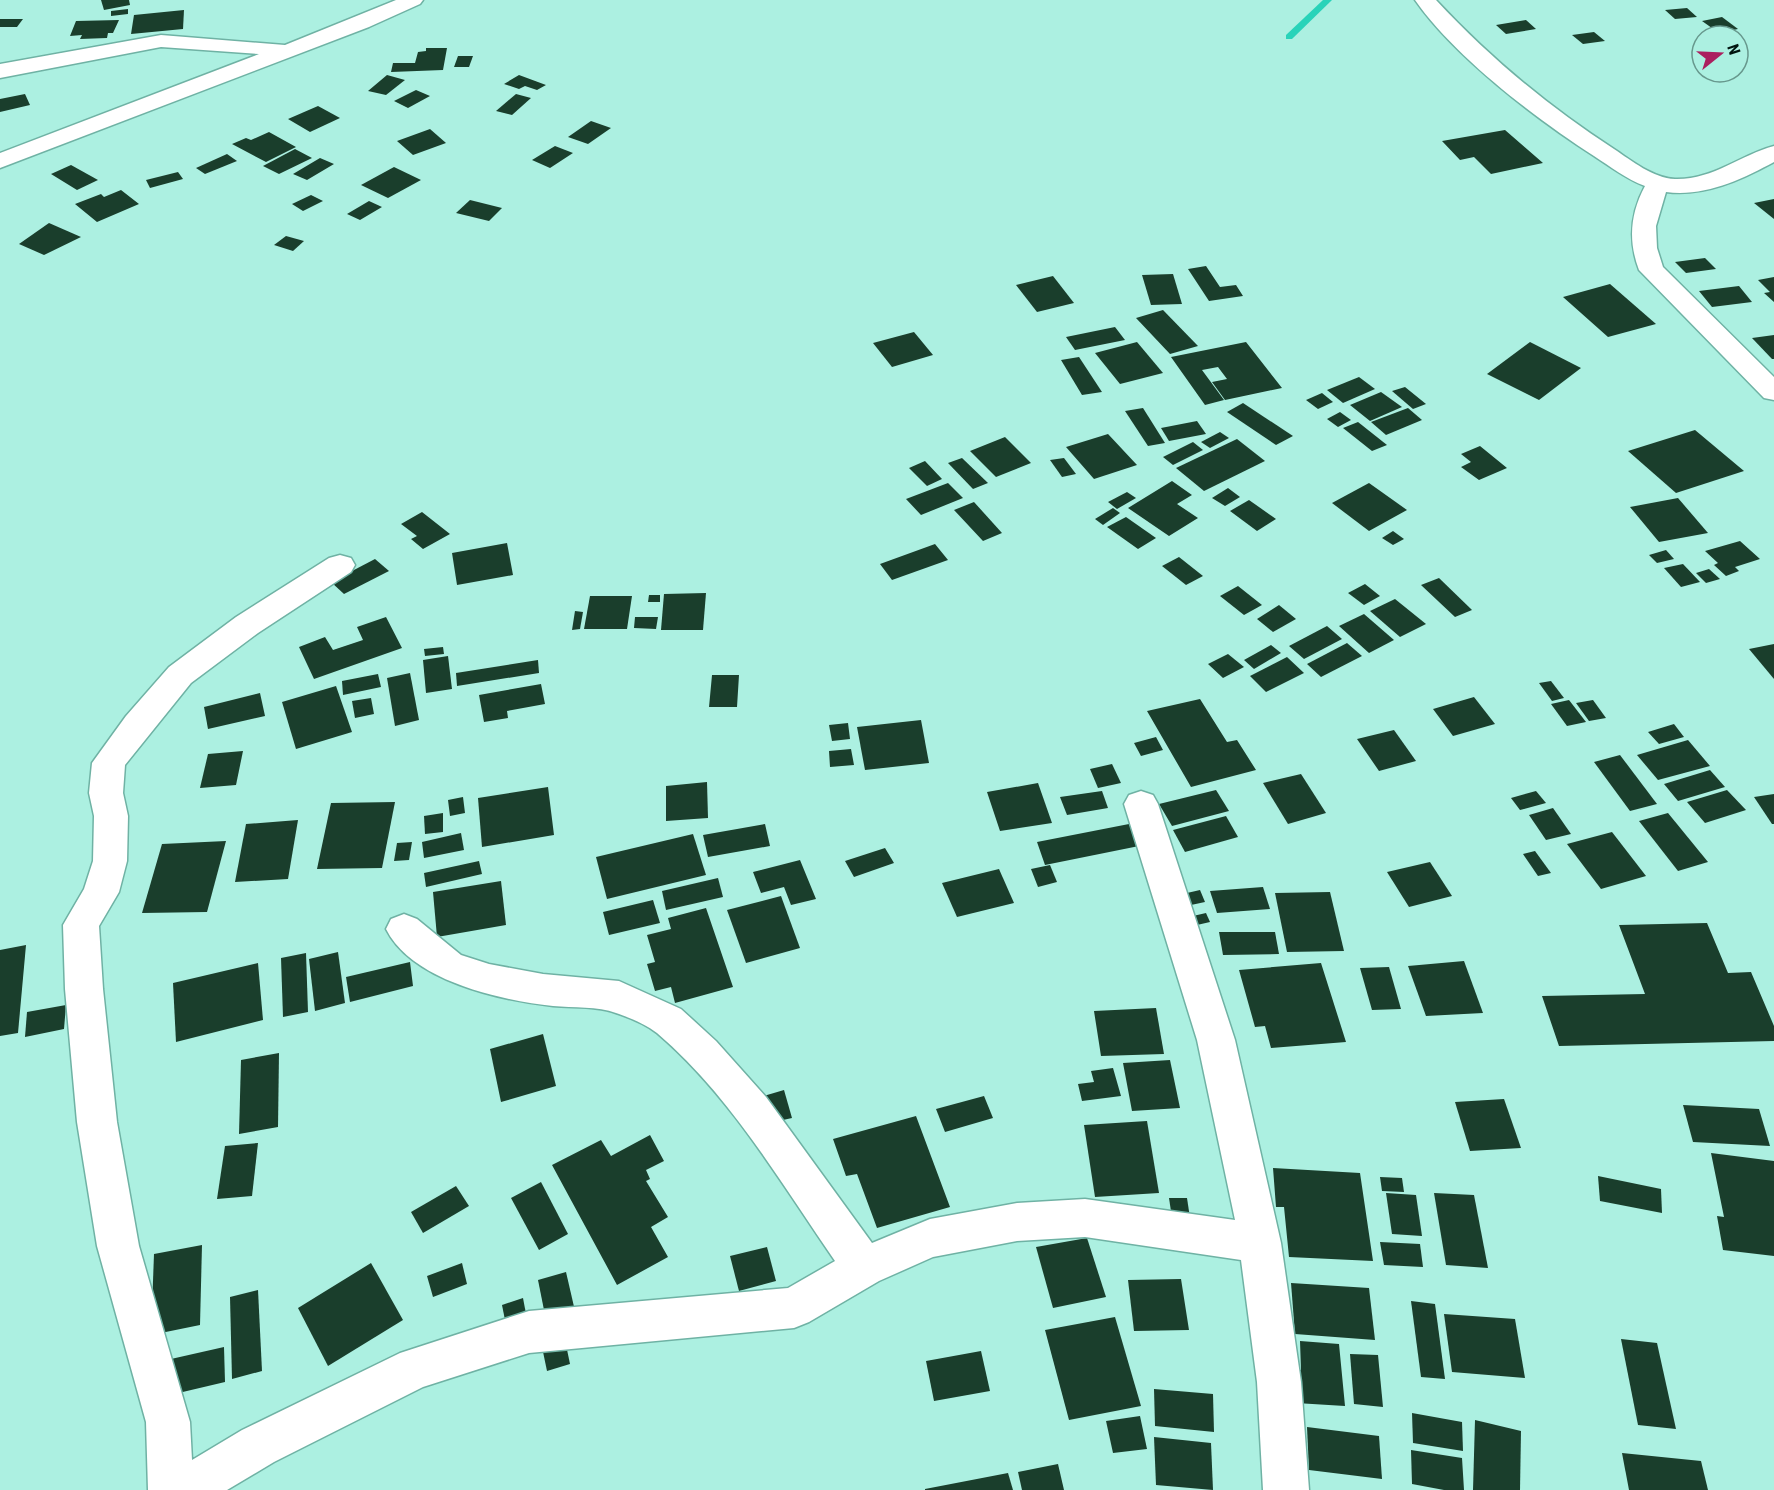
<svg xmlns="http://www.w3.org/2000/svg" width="1774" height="1490" viewBox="0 0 1774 1490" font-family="'Roboto Condensed',sans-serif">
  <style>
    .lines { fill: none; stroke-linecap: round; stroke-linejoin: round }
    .stream { fill: #29d3b9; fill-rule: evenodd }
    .building { fill: #1a3e2c }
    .minor-casing { stroke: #6fb2a4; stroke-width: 3 }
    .minor { fill: #fff; fill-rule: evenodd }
  </style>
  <rect width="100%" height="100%" fill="#acf0e1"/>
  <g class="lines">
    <polygon class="stream" points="1323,0 1332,0 1292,39 1286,39 1286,35"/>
  </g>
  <g class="building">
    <polygon points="101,0 129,0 130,5 104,10"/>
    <polygon points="1687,8 1697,17 1675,19 1665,10"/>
    <polygon points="128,9 128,14 111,16 111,11"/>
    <polygon points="184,10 183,29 131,34 134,15"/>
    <polygon points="1722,17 1738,29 1719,33 1702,21"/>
    <polygon points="0,19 23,19 17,27 0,27"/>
    <polygon points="119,20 113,33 108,33 107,38 80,39 82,35 70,36 76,21"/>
    <polygon points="1526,20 1536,29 1506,34 1496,25"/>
    <polygon points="1594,32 1605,41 1583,44 1572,35"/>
    <polygon points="426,48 447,48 443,70 391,72 393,63 415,63 418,52 426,51"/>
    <polygon points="458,56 473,56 469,67 454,67"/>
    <polygon points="387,75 405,80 386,95 368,91"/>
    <polygon points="519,75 546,85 537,90 525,86 519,89 504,84"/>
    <polygon points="416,90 430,96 408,108 394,101"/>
    <polygon points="25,94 30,105 0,112 0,99"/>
    <polygon points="516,94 531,98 512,115 496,111"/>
    <polygon points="318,106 340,118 310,132 288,119"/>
    <polygon points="591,121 611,128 588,144 568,137"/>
    <polygon points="430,129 446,143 413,155 397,141"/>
    <polygon points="1505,130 1543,163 1491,174 1474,157 1460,160 1442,141"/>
    <polygon points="269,132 296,147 266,162 232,144 246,138 251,140"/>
    <polygon points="555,146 573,153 550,168 532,160"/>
    <polygon points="295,149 312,158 279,174 263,166"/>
    <polygon points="227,154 237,161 205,174 196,168"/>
    <polygon points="320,158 334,164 307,180 293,174"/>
    <polygon points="71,165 98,180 77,190 51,174"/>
    <polygon points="394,167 421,180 388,198 361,185"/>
    <polygon points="178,172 183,179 150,188 146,180"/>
    <polygon points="121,190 139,204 97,222 75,204 101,194 104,197"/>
    <polygon points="311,195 323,201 303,211 292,204"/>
    <polygon points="1774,199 1774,219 1754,203"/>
    <polygon points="470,200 502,208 489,221 456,213"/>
    <polygon points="369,201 382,207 360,220 347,214"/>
    <polygon points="49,223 81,237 44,255 19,244"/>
    <polygon points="286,236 304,241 293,251 274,245"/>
    <polygon points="1705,258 1716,269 1686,273 1675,262"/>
    <polygon points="1206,266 1220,287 1236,285 1243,296 1209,301 1188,269"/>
    <polygon points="1173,274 1182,304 1151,305 1142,275"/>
    <polygon points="1053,276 1074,303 1037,312 1016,285"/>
    <polygon points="1774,277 1774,302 1764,293 1770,292 1758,280"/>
    <polygon points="1610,284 1656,324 1608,337 1563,297"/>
    <polygon points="1739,286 1752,302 1712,307 1699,291"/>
    <polygon points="1163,310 1198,346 1170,354 1136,318"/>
    <polygon points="1115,327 1125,340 1075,350 1066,337"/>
    <polygon points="914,332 933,355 892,367 873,343"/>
    <polygon points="1774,335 1774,359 1772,359 1752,338"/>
    <polygon points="1137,342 1163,373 1120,384 1095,353"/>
    <polygon points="1246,342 1282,388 1225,400 1212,382 1227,379 1218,367 1202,370 1224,400 1205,405 1171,357"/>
    <polygon points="1530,342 1581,368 1539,400 1487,374"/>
    <polygon points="1079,357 1102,392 1082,395 1061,360"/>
    <polygon points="1359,377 1375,389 1343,403 1327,390"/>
    <polygon points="1405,387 1426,404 1413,409 1392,391"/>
    <polygon points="1381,392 1402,407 1370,421 1350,405"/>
    <polygon points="1322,393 1333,402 1318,409 1306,400"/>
    <polygon points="1243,403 1293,436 1276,445 1227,412"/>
    <polygon points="1143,408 1165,443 1148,446 1125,411"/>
    <polygon points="1408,408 1422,420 1386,435 1371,422"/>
    <polygon points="1340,412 1351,420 1338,427 1327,419"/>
    <polygon points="1197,421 1206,434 1169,441 1161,428"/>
    <polygon points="1358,422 1387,445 1372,451 1343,428"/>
    <polygon points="1695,430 1744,471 1676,493 1628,451"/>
    <polygon points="1220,432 1229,438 1210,448 1201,442"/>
    <polygon points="1108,434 1137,465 1094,479 1066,447"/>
    <polygon points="1005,437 1031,463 996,477 970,451"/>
    <polygon points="1237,439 1265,461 1204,491 1176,468"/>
    <polygon points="1193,442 1203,450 1173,465 1163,457"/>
    <polygon points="1480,446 1507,468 1479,480 1461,467 1471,462 1461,454"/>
    <polygon points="962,458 988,483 973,489 948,463"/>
    <polygon points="1064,458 1076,474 1062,477 1050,460"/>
    <polygon points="925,461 942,479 927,486 909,468"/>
    <polygon points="1172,481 1192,495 1177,504 1198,518 1169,536 1128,508"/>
    <polygon points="948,483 963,498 921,515 906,499"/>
    <polygon points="1369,483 1407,510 1369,531 1332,503"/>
    <polygon points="1228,488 1240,497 1225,506 1212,498"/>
    <polygon points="1127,492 1136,498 1117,509 1108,502"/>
    <polygon points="1678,498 1708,533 1659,542 1630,507"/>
    <polygon points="1249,500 1276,519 1257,531 1230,511"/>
    <polygon points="974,502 1002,533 983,541 954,510"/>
    <polygon points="1113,508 1120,513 1103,525 1095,519"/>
    <polygon points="422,512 450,534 423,549 411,539 417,536 401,524"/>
    <polygon points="1126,517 1156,538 1138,549 1107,527"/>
    <polygon points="1393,531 1404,539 1393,545 1382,538"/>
    <polygon points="1740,541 1760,559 1735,567 1739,571 1726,576 1714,565 1718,563 1705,551"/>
    <polygon points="507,543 513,575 457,585 452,553"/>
    <polygon points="935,544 948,560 892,580 880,564"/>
    <polygon points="1666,550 1674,559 1657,563 1649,555"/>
    <polygon points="1179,557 1203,576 1186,585 1162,566"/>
    <polygon points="375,559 389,571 344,594 331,582"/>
    <polygon points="1683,564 1700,582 1681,587 1664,568"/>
    <polygon points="1709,569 1720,579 1706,583 1696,573"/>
    <polygon points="1439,578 1472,610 1455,617 1421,585"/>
    <polygon points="1365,584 1380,596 1364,605 1348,593"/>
    <polygon points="1238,586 1262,605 1244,615 1220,596"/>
    <polygon points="706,593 703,630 661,630 664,594"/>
    <polygon points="649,595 660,595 660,602 648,602"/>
    <polygon points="590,596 632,596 627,629 584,629"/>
    <polygon points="1395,599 1426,624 1400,637 1370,611"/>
    <polygon points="1279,605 1296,619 1273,632 1257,619"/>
    <polygon points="575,611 583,612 580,629 572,630"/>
    <polygon points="1364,614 1394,640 1369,653 1339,626"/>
    <polygon points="386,617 402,648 314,679 299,647 325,637 333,650 363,640 357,627"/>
    <polygon points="635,617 658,617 656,629 634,628"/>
    <polygon points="1327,626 1342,639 1304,659 1289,646"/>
    <polygon points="1347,643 1362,656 1321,677 1307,664"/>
    <polygon points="1774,644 1774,679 1749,649"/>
    <polygon points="1271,645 1281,653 1254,669 1244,660"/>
    <polygon points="443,647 444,654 425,656 424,649"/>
    <polygon points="1228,654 1244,667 1223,678 1208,664"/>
    <polygon points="448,656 452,689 426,693 423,660"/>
    <polygon points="1287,657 1304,673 1266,692 1250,676"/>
    <polygon points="538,660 539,673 457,686 456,673"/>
    <polygon points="410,673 419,720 395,726 387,678"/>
    <polygon points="378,674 381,687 343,695 342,681"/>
    <polygon points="712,675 739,675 737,707 709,707"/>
    <polygon points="1551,681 1564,698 1552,701 1539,683"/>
    <polygon points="541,684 545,704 507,711 508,718 484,722 479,695"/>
    <polygon points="336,686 352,732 296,749 282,702"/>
    <polygon points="260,693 265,716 208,729 204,707"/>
    <polygon points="1474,697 1495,724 1453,736 1433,709"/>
    <polygon points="371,698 374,714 355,718 352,701"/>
    <polygon points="1200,699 1227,742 1237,740 1256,770 1191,787 1147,711"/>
    <polygon points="1569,700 1586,722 1567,726 1551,704"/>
    <polygon points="1593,700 1606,718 1589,721 1576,703"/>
    <polygon points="921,720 929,763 865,770 857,727"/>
    <polygon points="848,723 850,739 832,741 829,725"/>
    <polygon points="1674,724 1684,737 1659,744 1648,732"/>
    <polygon points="1394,730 1416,761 1379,771 1357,739"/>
    <polygon points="1156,737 1163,750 1141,756 1134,743"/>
    <polygon points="1688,740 1710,766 1658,780 1637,755"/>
    <polygon points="851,749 854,765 830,767 829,751"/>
    <polygon points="243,751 236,785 200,788 208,754"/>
    <polygon points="1620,755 1657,804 1630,811 1594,762"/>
    <polygon points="1112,764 1121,783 1098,788 1090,769"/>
    <polygon points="1710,770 1725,787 1678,801 1664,784"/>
    <polygon points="1301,774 1326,813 1288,824 1263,783"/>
    <polygon points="707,782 708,818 666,821 666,786"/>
    <polygon points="1038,783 1052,823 1000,831 987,792"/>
    <polygon points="548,787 554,835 482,847 478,798"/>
    <polygon points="1216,790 1229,811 1172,826 1159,804"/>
    <polygon points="1727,790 1746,810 1705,823 1687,802"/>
    <polygon points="1102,791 1108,808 1067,815 1060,797"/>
    <polygon points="1536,791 1546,803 1520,810 1511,798"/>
    <polygon points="1774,794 1774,824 1772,824 1754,797"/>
    <polygon points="463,797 465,813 450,816 448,800"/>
    <polygon points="395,802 382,868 317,869 331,803"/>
    <polygon points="1553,808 1571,834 1546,840 1529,815"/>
    <polygon points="443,813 443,832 425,834 424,816"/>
    <polygon points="1668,813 1708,862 1678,871 1639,821"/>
    <polygon points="1226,816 1238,837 1185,852 1173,830"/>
    <polygon points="298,820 288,879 235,882 246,824"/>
    <polygon points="765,824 770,846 708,857 703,835"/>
    <polygon points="1129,824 1139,846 1045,865 1037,842"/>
    <polygon points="1612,832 1646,876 1601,889 1567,844"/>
    <polygon points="461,833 464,850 424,858 422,842"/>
    <polygon points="693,834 706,875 607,899 596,857"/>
    <polygon points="226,841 207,912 142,913 162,844"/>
    <polygon points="412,842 409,860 394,861 397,843"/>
    <polygon points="885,848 894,863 854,877 845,861"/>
    <polygon points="1535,851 1551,873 1538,876 1523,854"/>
    <polygon points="800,860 816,899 791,905 784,887 761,893 753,872"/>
    <polygon points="479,861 482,874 426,887 424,873"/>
    <polygon points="1430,862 1452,896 1409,907 1387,872"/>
    <polygon points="1050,865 1057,882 1038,887 1031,869"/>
    <polygon points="999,869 1014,903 957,917 942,883"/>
    <polygon points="718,878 723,897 666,910 662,891"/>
    <polygon points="501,881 506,925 437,937 433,892"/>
    <polygon points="1263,887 1270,909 1217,913 1210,891"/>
    <polygon points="1200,890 1205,902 1191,905 1187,893"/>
    <polygon points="1330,892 1344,951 1287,952 1275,893"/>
    <polygon points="781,896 800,948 746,963 727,910"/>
    <polygon points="653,900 660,923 609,935 603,912"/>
    <polygon points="706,908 733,987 675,1003 671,987 655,991 647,964 655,962 647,935 671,929 668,918"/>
    <polygon points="1206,913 1210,922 1197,925 1193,916"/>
    <polygon points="1707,923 1728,973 1751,972 1774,1026 1774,1041 1559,1046 1542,996 1645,994 1619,925"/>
    <polygon points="1219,932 1275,932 1279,954 1223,955"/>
    <polygon points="26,945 18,1033 0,1036 0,950"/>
    <polygon points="338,952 345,1003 315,1011 309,959"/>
    <polygon points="306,953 308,1012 283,1017 281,958"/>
    <polygon points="1464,961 1483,1013 1426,1016 1408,966"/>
    <polygon points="410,962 413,986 350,1002 346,977"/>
    <polygon points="258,963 263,1020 176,1042 173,983"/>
    <polygon points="1321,963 1346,1042 1271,1048 1265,1026 1255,1027 1239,970"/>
    <polygon points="1389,967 1401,1009 1372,1010 1360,968"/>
    <polygon points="66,1005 64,1029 25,1037 27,1012"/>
    <polygon points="1156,1008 1164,1054 1101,1056 1094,1011"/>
    <polygon points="543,1034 556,1086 501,1102 490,1049"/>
    <polygon points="279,1053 278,1127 239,1134 241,1060"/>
    <polygon points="1170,1060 1180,1108 1132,1111 1123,1063"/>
    <polygon points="1113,1068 1121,1096 1082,1101 1078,1084 1094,1082 1091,1071"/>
    <polygon points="784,1090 792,1118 765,1124 757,1098"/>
    <polygon points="984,1096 993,1118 945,1132 936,1109"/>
    <polygon points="1504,1099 1521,1148 1470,1151 1455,1102"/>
    <polygon points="1683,1105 1759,1109 1770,1146 1693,1142"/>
    <polygon points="916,1116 950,1207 877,1228 857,1174 846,1176 833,1139"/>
    <polygon points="1147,1121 1159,1193 1095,1197 1084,1125"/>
    <polygon points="650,1135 664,1161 646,1170 650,1179 646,1181 668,1217 651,1227 668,1257 617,1285 552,1165 601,1140 611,1156"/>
    <polygon points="258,1143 252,1196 217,1199 225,1146"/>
    <polygon points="1711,1153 1774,1161 1774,1256 1723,1250 1717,1216 1724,1217"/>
    <polygon points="1273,1168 1360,1173 1373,1261 1289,1257 1284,1207 1276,1207"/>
    <polygon points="1598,1176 1661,1189 1662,1213 1600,1201"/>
    <polygon points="1380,1177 1402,1178 1404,1192 1382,1191"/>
    <polygon points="541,1182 568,1234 539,1250 511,1198"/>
    <polygon points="456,1186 469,1206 423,1233 411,1212"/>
    <polygon points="1386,1193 1416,1195 1422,1236 1392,1234"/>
    <polygon points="1434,1193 1474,1195 1488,1268 1446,1265"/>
    <polygon points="1169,1198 1187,1198 1190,1218 1172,1218"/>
    <polygon points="1087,1238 1106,1297 1053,1308 1036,1247"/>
    <polygon points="1380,1242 1420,1244 1423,1267 1384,1265"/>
    <polygon points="202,1245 200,1325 151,1335 154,1254"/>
    <polygon points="767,1247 776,1281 739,1291 730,1256"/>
    <polygon points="371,1263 403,1320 328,1366 298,1308"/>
    <polygon points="462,1263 467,1284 433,1297 427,1276"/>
    <polygon points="566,1272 575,1311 546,1320 538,1280"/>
    <polygon points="1181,1279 1189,1330 1134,1331 1128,1280"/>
    <polygon points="1291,1283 1369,1288 1375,1340 1295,1334"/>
    <polygon points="258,1290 262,1371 232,1379 230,1297"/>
    <polygon points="523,1298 527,1319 506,1325 502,1305"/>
    <polygon points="1411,1301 1435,1304 1445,1379 1421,1377"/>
    <polygon points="1444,1314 1515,1319 1525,1378 1452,1372"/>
    <polygon points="1115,1317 1141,1406 1069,1420 1045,1330"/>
    <polygon points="1621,1339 1657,1343 1676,1429 1638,1425"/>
    <polygon points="565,1340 570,1364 547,1371 542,1347"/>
    <polygon points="1300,1341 1339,1344 1345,1406 1296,1403 1293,1368 1301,1370"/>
    <polygon points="224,1347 225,1382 170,1395 171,1359"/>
    <polygon points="981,1351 990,1391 934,1401 926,1361"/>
    <polygon points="1350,1354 1378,1355 1383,1407 1354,1404"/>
    <polygon points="1154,1389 1213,1394 1214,1432 1155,1426"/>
    <polygon points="1412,1413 1462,1422 1463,1451 1413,1443"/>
    <polygon points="1140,1416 1147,1449 1113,1453 1106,1421"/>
    <polygon points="1475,1420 1521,1431 1520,1490 1473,1490"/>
    <polygon points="1307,1427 1379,1436 1382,1479 1309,1470"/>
    <polygon points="1154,1437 1211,1443 1213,1490 1156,1485"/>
    <polygon points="1411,1450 1462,1458 1464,1490 1444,1490 1412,1484"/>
    <polygon points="1622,1453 1701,1461 1708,1490 1629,1490"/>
    <polygon points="1058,1464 1064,1490 1022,1490 1018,1472"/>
    <polygon points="1008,1473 1013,1490 925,1490 925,1489"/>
  </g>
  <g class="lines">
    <defs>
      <g id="minor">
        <polygon points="396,0 423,0 420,4 369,27 0,168 0,153 259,54 161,47 0,78 0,64 161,35 285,45"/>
        <path d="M1415,0H1436C1490,58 1549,107 1614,149C1632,161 1653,178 1675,179C1713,180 1740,155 1774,146V162C1741,180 1704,197 1666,192L1656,226L1657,248L1663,267L1774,377V400L1764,398L1639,270C1628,241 1630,214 1645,186C1626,179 1611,167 1594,156C1536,119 1454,56 1415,0Z"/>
        <path d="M340,555L351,558L355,565L351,572L258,633L191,683L125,765L123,793L128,816L127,861L119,892L99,926L103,989L117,1122L139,1246L190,1422L192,1460L242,1430L400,1353L529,1311L788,1288L835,1261C781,1183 730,1095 657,1033C647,1025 628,1017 616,1013C598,1006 573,1008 553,1006C500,1000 412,981 386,929L391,919L404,914L417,919L461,955L489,964L543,974L619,981L681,1009L716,1041L766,1097L872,1243L930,1219L1017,1203L1085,1199L1235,1220L1197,1040L1124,804L1129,795L1141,791L1153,795L1158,804L1235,1040L1281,1243L1301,1382L1309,1490H1263L1257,1382L1241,1260L1085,1237L1017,1241L933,1257L879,1281L809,1322L794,1328L529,1353L423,1387L274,1462L227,1490H148L146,1422L97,1246L77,1122L65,989L63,925L84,889L93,861L94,816L89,793L92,763L126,716L169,667L236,617L329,558Z"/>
      </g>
    </defs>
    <use href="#minor" class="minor-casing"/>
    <use href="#minor" class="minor"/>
  </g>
  <g transform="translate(1720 54) rotate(72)"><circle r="28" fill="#acf0e1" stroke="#67988d" stroke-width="1.5"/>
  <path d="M0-4.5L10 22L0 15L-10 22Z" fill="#ab1f5f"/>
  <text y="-9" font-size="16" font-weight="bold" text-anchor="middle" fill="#00140f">N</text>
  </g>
</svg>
